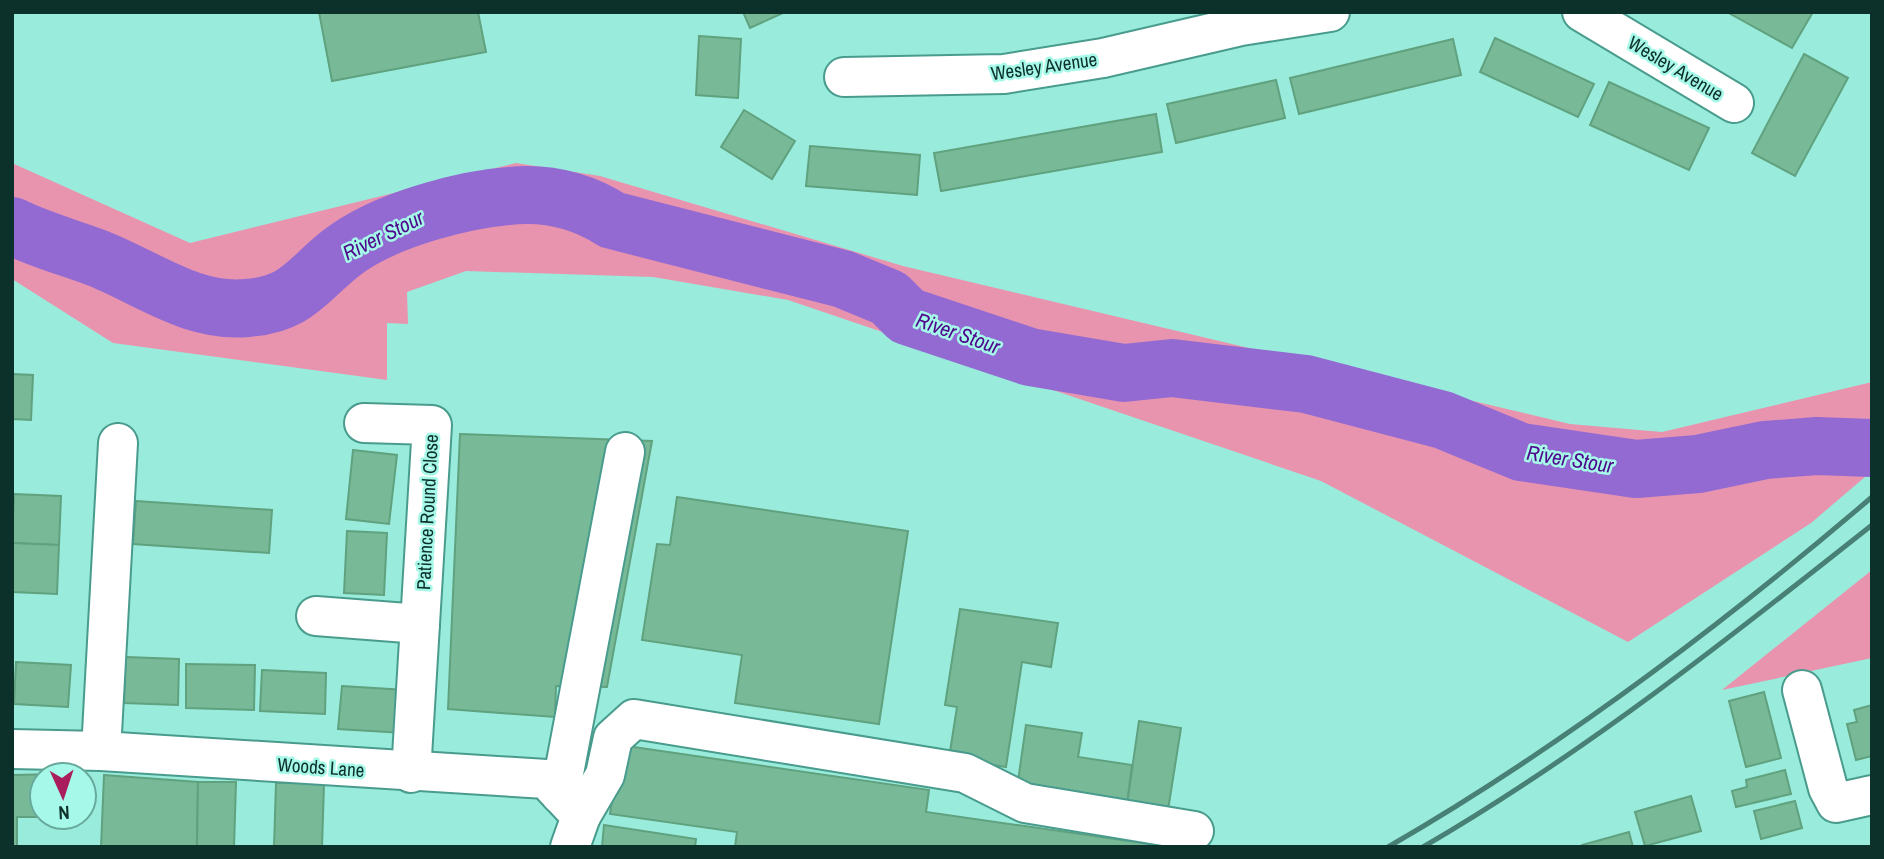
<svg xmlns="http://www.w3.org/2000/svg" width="1884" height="859" viewBox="0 0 1884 859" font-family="'Archivo Narrow',sans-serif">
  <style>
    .green { fill: #e994af }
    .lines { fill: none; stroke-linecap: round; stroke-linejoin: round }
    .river { stroke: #936ad2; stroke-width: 58 }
    .building { fill: #78ba97; stroke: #60a17f; stroke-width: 2 }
    .minor-casing { stroke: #499c8d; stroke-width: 42 }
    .minor { stroke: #fff; stroke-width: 38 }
    .rail { stroke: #488076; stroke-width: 5 }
    .labels { text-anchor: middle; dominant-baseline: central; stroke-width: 5; stroke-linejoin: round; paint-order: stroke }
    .street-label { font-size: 19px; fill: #0c302a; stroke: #a6f9e8 }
    .water-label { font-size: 21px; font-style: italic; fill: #4f078c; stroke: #a6f9e8 }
  </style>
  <rect width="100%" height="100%" fill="#99ecdb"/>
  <g class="green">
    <polygon points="12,163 190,243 516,163 600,176 903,266 1570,424 1662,432 1872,382 1872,471 1811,523 1628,642 1321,481 788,300 653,277 466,271 407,292 408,324 387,323 387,380 113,343 12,279"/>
    <polygon points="1872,570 1872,658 1722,690"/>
  </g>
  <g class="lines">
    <path class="river" d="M12,226C40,240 68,247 97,258C146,277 191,313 247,308C297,304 305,282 340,254C384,219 472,196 527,195C557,195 587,204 612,220L843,279L889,298L907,316L1030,357L1124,373L1172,368L1306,384L1443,420L1521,452L1636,469L1698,464L1765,450L1817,446L1872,448"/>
  </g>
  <g class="building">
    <polygon points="319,12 478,12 486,52 332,81"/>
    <polygon points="743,12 785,12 750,28"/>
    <polygon points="1727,12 1813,12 1792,48"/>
    <polygon points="699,36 741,39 738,98 696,95"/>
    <polygon points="1495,38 1594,84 1578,117 1480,72"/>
    <polygon points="1453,39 1461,75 1299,114 1290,78"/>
    <polygon points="1804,54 1848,78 1795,176 1752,153"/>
    <polygon points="1276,80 1285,118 1176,143 1167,104"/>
    <polygon points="1609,82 1709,128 1689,170 1590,125"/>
    <polygon points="744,110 795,141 772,179 721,147"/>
    <polygon points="1156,114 1162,152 941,191 934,153"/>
    <polygon points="810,146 920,155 917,195 806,186"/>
    <polygon points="12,374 33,375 31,420 12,419"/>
    <polygon points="460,434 652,441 607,687 556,686 555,717 448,709"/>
    <polygon points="353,450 397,455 389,524 346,519"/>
    <polygon points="14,494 61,496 59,545 12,543"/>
    <polygon points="677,497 908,531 879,724 735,703 742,655 642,640 657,544 670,545"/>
    <polygon points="136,501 272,510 269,553 133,544"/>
    <polygon points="347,531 387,533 384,595 344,593"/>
    <polygon points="12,543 59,545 57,594 12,592"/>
    <polygon points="960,609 1058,623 1051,667 1022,662 1006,767 949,758 957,707 945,705"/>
    <polygon points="126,657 179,659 178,705 124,703"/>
    <polygon points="16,662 71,665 68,707 14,704"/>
    <polygon points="186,664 255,665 254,710 186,708"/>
    <polygon points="262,670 326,673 325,714 260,711"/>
    <polygon points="342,686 406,690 403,733 338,729"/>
    <polygon points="1764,692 1781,758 1746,767 1729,701"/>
    <polygon points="1872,705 1872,756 1856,760 1847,724 1857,722 1854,710"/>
    <polygon points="1139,721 1181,728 1168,810 1127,804"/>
    <polygon points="1026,725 1082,733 1078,757 1132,765 1127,804 1017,788"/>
    <polygon points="620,745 929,790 926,812 1171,847 735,847 737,832 610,814"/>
    <polygon points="1785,770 1791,794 1736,807 1732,791 1747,787 1746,780"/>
    <polygon points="58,774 42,775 42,817 58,817 17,817 17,847 12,847 12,775"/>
    <polygon points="104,775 198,782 197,847 101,847"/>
    <polygon points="198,782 236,782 234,847 197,847"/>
    <polygon points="276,783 324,783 322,847 274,847"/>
    <polygon points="1691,796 1701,831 1645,846 1635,812"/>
    <polygon points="1795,801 1802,828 1761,839 1754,811"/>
    <polygon points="604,825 696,839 695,847 602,847"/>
    <polygon points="1629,832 1633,847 1582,847 1582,845"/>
  </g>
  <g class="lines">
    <defs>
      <g id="minor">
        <polyline points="1582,12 1734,103"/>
        <polyline points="844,77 1004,74 1103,58 1241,26 1330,12"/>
        <polyline points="364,423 432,425 411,773"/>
        <polyline points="316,616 420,624"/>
        <polyline points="1802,690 1828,788 1836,803 1872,795"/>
        <polyline points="12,749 101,751 546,779 581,816 570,847"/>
        <polyline points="101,751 118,443"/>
        <polyline points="560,794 625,452"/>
        <polyline points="581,816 605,775 613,738 634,719 965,773 1025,803 1194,831"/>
      </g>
    </defs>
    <use href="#minor" class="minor-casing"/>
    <use href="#minor" class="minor"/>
    <g class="rail">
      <path d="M1388,847C1561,747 1720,627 1872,497"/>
      <path d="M1423,847C1583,754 1727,640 1872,525"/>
    </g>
  </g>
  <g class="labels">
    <g class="street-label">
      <text transform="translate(1044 66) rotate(-8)">Wesley Avenue</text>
      <text transform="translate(1676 68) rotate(31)">Wesley Avenue</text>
      <text transform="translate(427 512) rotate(-87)">Patience Round Close</text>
      <text transform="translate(321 767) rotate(4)">Woods Lane</text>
    </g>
    <g class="water-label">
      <text transform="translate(383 235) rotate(-26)">River Stour</text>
      <text transform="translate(958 333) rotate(19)">River Stour</text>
      <text transform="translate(1570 459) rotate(9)">River Stour</text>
    </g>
  </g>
  <rect width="1884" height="859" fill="none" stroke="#0c302a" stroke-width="28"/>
  <g transform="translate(63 796) rotate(177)"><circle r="33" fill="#a6f9e8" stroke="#68a99c" stroke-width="2"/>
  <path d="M0-5L12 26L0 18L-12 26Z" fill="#aa1d5c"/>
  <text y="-10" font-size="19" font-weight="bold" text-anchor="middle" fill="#0c302a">N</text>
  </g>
</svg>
